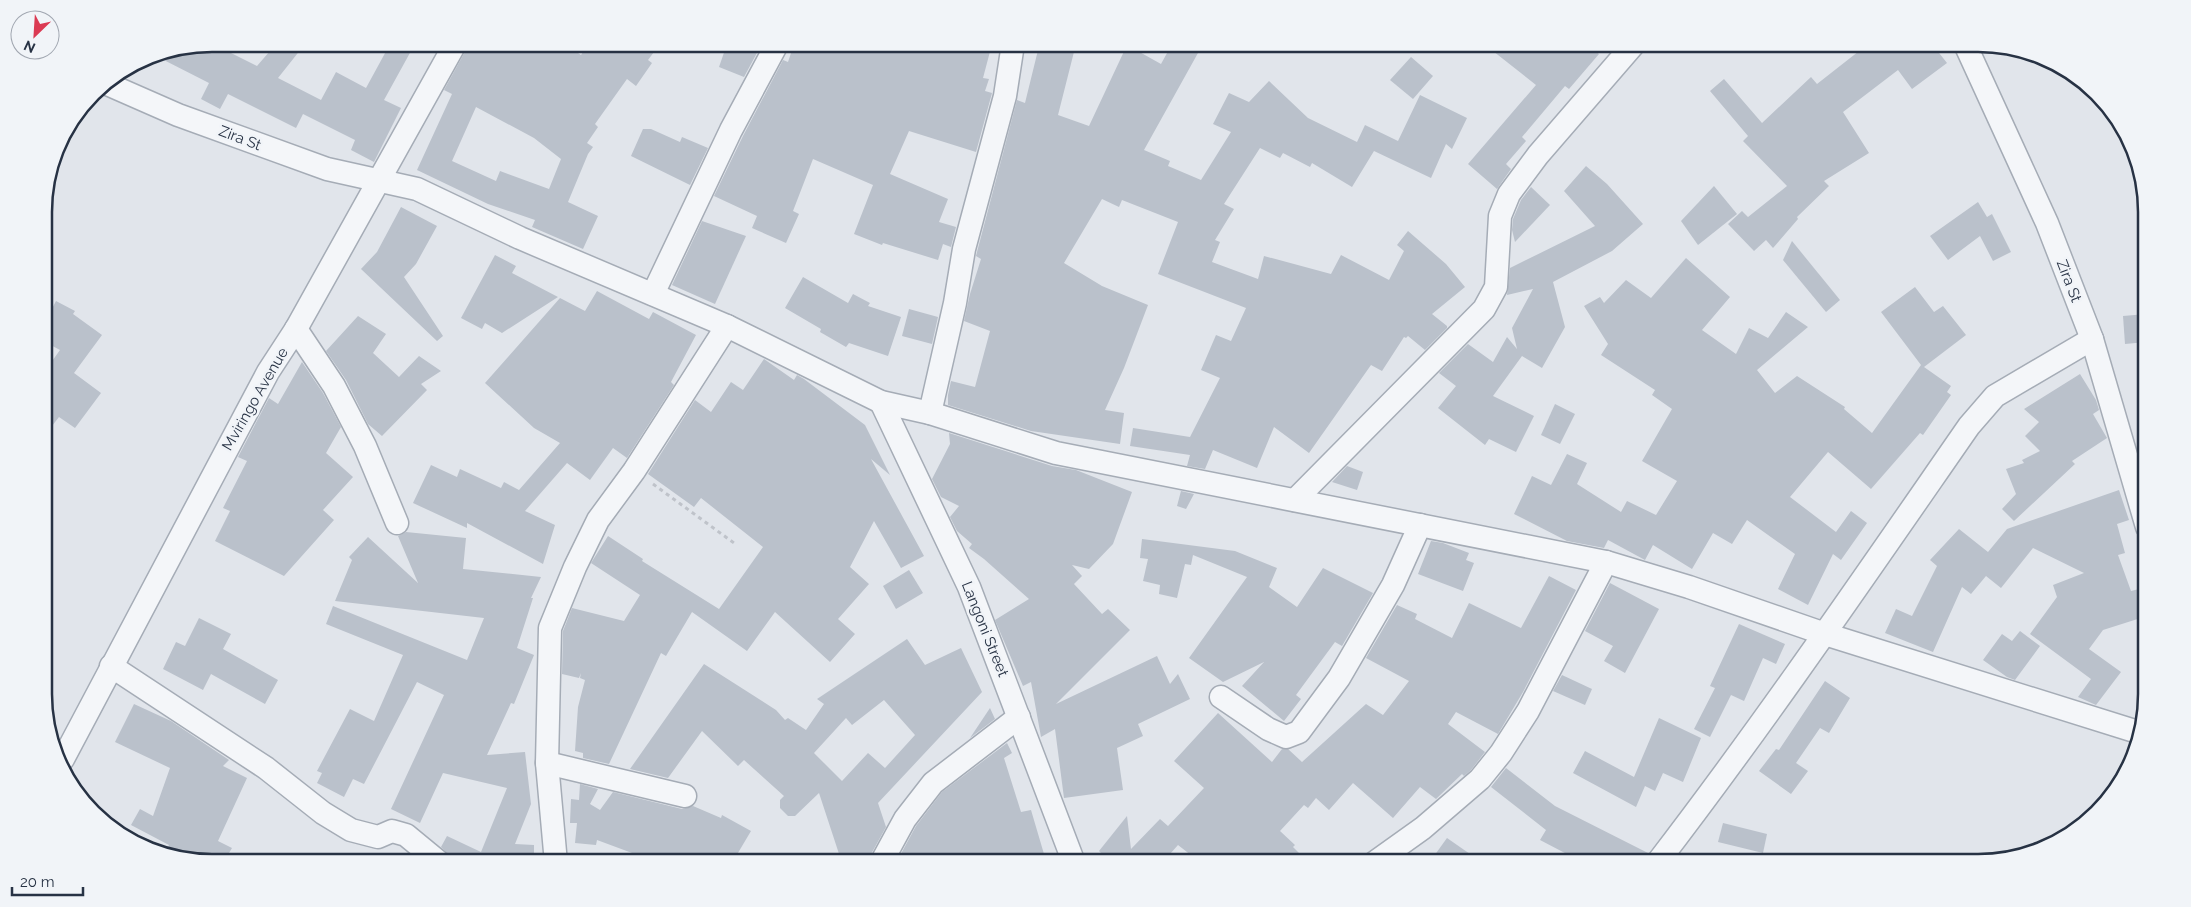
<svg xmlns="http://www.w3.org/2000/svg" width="2191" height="907" viewBox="0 0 2191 907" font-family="Raleway,sans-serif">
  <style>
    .building { fill: #bac1cb; fill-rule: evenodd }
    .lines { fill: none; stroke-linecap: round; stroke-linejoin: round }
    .minor-casing { stroke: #a5acb6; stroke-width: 25 }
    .path { stroke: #bfc3ca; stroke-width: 3; stroke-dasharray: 4 4; stroke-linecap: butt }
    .minor { stroke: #f4f6f9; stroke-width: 22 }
    .labels { text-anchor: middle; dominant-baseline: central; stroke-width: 5; stroke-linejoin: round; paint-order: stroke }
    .street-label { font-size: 15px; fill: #273244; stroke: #f1f4f8 }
    .rim { fill: none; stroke: #273244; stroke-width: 2.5 }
  </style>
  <rect width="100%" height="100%" fill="#e1e5eb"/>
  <g class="building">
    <polygon points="213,44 257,66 276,44 305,44 278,78 321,100 336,72 366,88 390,44 400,44 411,51 384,100 401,108 374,162 351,150 355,140 303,114 296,128 228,94 220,109 201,99 209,83 154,55"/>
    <path d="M468,44H565L581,55L588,44H660L648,60L652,63L636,86L627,79L595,124L598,127L587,143L593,147L588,154L568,202L598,216L583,249L532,227L535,220L488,204L417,170L452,94L444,90L466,50ZM476,107L534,138L561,159L549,189L500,171L496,181L452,161Z"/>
    <polygon points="727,44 738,44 758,51 744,77 719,67"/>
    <polygon points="794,44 992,44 983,78 989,79 985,91 992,93 976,152 909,131 890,174 948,199 939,222 956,227 951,247 943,244 938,260 883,243 882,245 854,234 873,185 813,159 793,211 799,214 786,243 752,228 757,216 714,196 743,136 783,60 788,62"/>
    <polygon points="1048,44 1076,44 1058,115 1089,126 1127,45 1161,64 1172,44 1203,44 1144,150 1170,161 1168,166 1201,180 1231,132 1213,124 1229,93 1249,102 1269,81 1308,118 1357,142 1365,125 1398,141 1420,95 1467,118 1452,149 1446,144 1431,178 1374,151 1352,187 1312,163 1310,167 1283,153 1280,158 1260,148 1224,204 1234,209 1215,240 1220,242 1212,262 1258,279 1264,256 1331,274 1341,255 1389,280 1404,251 1397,245 1408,231 1446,264 1465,287 1432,314 1447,326 1447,328 1425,350 1408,336 1406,338 1404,337 1382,371 1371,365 1309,453 1274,427 1257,468 1213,450 1205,469 1187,466 1190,455 1130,446 1133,428 1190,437 1220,378 1201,370 1216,335 1231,341 1246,308 1158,274 1178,222 1122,200 1119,207 1102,199 1064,263 1102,286 1148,305 1124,368 1105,410 1124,413 1120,444 1031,431 948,405 948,395 951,381 975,387 990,331 964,321 970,294 981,259 976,256 977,252 1017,100 1025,103 1039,46 1047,48"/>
    <polygon points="1484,44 1587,44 1599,54 1569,89 1565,86 1522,137 1526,141 1506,164 1511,169 1497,189 1468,164 1536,85"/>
    <polygon points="1868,44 1932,44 1947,63 1912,89 1898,70 1843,112 1869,153 1824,181 1829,186 1797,217 1798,219 1773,248 1766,240 1754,251 1728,224 1742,211 1748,217 1787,186 1743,141 1748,136 1710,91 1724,79 1762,123 1811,77 1817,84"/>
    <polygon points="1411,57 1433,76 1413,99 1390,80"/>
    <polygon points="643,129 651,129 680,142 682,137 708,148 690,185 631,156"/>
    <polygon points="1586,166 1607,184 1643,224 1612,251 1553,282 1565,327 1542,368 1522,356 1493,396 1534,416 1516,452 1489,439 1485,445 1438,408 1456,386 1439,373 1468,344 1493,362 1507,337 1517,349 1512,328 1533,289 1507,295 1510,268 1595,226 1564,191"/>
    <polygon points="1714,186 1737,214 1698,245 1681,221"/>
    <polygon points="1531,187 1550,205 1515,242 1512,230 1513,219 1521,200"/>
    <polygon points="1978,202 1987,217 1992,214 2011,252 1993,261 1980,236 1948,260 1930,236"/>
    <polygon points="401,207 437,226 416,264 404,277 443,336 437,341 361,269 377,252"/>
    <polygon points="702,221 746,236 715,304 672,285"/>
    <polygon points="1792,241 1840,300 1826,312 1783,260"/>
    <polygon points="495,255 516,266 512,273 558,297 502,333 485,323 482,329 461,318"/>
    <polygon points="1686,258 1730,297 1702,330 1736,354 1749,328 1768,338 1786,312 1808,327 1757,370 1775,393 1797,376 1845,407 1844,409 1872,433 1921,365 1881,312 1915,287 1934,312 1943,306 1966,335 1924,367 1951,386 1947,392 1951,395 1923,435 1920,433 1871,489 1828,452 1790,497 1836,532 1851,511 1867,523 1841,560 1833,554 1808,605 1778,589 1795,554 1747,520 1732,544 1713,533 1692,569 1653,545 1645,560 1608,540 1604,548 1567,541 1514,514 1532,476 1551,485 1567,454 1587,463 1577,484 1621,512 1627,501 1656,515 1677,481 1642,461 1672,409 1652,395 1655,390 1601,355 1608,344 1584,306 1600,297 1604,303 1626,280 1651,298"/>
    <polygon points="803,277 848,303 853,294 870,303 868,306 901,317 888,356 849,343 846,347 820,332 821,329 785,308"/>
    <polygon points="597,291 649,319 653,312 696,335 671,382 674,385 627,458 613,448 590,480 567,463 525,511 555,525 543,564 467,523 467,528 413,503 431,465 457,477 460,469 501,488 504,482 519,490 560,443 534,428 485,383 560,298 585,311"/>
    <polygon points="56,301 75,311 73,314 102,335 74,373 101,393 75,428 59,417 45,435 45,371 60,350 45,342 45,322"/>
    <polygon points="909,309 938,317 932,344 902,336"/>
    <polygon points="2146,314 2146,342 2125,344 2123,316"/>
    <polygon points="358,316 386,334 373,353 399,377 419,356 441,371 421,384 427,390 382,436 368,424 346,380 326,351"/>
    <polygon points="764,359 794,380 797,375 804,379 865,425 890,475 871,459 924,556 901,568 874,521 850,567 869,584 838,619 855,634 830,662 775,612 747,651 692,612 666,656 661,653 609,764 583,758 583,753 575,751 578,707 585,680 580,678 581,673 579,678 562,674 563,631 572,608 624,621 640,595 591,563 608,536 643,559 642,561 719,609 763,547 701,498 694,507 648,474 695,400 711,412 731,382 743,390"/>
    <polygon points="302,362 323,393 341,427 326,453 353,477 323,510 334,520 284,576 215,541 230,511 223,508 247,461 238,457 269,398 278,404"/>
    <polygon points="2080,374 2096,400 2099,410 2093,414 2107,438 2072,461 2075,464 2014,521 2002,509 2016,494 2006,469 2024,463 2022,460 2040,451 2025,436 2039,422 2024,409"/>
    <polygon points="1555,404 1575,414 1560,444 1541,435"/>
    <polygon points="949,433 1052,466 1076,470 1132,492 1113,544 1089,569 1072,565 1082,576 1074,584 1102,614 1108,609 1130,630 1056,704 1157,656 1170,684 1178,674 1190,699 1138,724 1143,736 1117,748 1123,790 1064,798 1055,729 1041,737 1031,682 1023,686 995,620 1029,599 984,559 969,548 972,544 957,531 950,517 959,506 941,497 932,479 950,444"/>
    <polygon points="1347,466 1363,472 1357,490 1332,482"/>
    <polygon points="2119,490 2129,520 2117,524 2125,553 2118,555 2131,591 2139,589 2147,616 2103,630 2089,649 2121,672 2096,705 2078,697 2091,679 2030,634 2057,597 2053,585 2084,573 2033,548 2001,588 1986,576 1971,594 1962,587 1933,652 1885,633 1896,609 1912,616 1937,566 1930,560 1959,529 1988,552 2007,529"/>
    <polygon points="1181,491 1194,494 1186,509 1177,506"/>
    <polygon points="406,532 466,538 463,569 541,577 531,598 533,598 517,648 534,655 514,704 511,703 487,755 525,752 531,804 515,844 534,845 534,863 453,863 452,858 441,847 447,836 481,852 507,788 443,773 420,823 391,809 444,695 417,682 364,784 353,779 344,797 317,783 322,773 317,771 350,709 374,721 403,655 326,624 333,606 467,660 484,618 335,601 352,560 349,557 368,537 418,583 398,536"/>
    <polygon points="1142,539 1235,551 1277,568 1269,587 1297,607 1323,568 1373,593 1342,646 1335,642 1296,695 1301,699 1284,721 1242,686 1264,662 1223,682 1189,658 1247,577 1193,555 1191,565 1185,564 1177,598 1159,594 1160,585 1143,581 1148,559 1140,558"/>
    <polygon points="1431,541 1443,543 1469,553 1466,560 1474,563 1463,591 1418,574"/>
    <polygon points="909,570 923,593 896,609 883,586"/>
    <polygon points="1549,576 1576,590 1523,692 1498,734 1456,712 1448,724 1485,752 1471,770 1464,776 1462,774 1436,799 1420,787 1393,818 1353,783 1329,810 1316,798 1308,808 1304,805 1280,831 1295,845 1293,847 1309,863 1201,863 1178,845 1170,854 1149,863 1095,863 1102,854 1099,851 1127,816 1131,849 1160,819 1168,826 1204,788 1174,761 1218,713 1272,762 1282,749 1288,749 1302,762 1366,704 1383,715 1409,681 1366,658 1397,605 1417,614 1415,619 1452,638 1469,603 1521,628"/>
    <polygon points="1610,583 1659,609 1625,673 1604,661 1613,646 1585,631"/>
    <polygon points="199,618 231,634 223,649 278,680 265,704 211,674 203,690 163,669 176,642 185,646"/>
    <polygon points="1739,624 1785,644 1776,664 1763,658 1744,701 1731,695 1710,737 1694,729 1715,688 1710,686"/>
    <polygon points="2020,631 2040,646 2015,680 2007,677 1983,660 2002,634 2012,641"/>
    <path d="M907,639L925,665L961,648L982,692L878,803L886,827L870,856L842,863L819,793L795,816H788L780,808V800L784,796L744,760L738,766L702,731L668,778L630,769L704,664L776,710L785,720L788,718L806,730L824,704L817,699ZM884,700L915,735L885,768L868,753L842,781L814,753L846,718L852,725Z"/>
    <polygon points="1562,675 1592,689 1585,705 1553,691"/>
    <polygon points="1825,681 1850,698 1829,733 1820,728 1796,763 1808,771 1791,794 1759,771 1776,749 1779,750"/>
    <polygon points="134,704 171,721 229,760 223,766 247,778 218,841 232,848 223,863 165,855 169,845 131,825 140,809 153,816 170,768 115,742"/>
    <polygon points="990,708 995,719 970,738"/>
    <polygon points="1659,718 1701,738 1683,782 1663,773 1655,791 1645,786 1636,807 1573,773 1585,751 1634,777"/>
    <polygon points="1007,743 1012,753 1004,758 1021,812 1031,810 1044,854 1040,855 1042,863 896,863 916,826 942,792"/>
    <polygon points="1506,768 1555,806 1648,853 1644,863 1584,863 1540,840 1546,830 1491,787"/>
    <polygon points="580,784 598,789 590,804 600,810 613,792 682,809 693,806 721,818 722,815 751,831 732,863 659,863 597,840 596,845 575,843 577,823 570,823 571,799 579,800"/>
    <polygon points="1723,823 1767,834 1763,853 1718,842"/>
    <polygon points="1447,838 1483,863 1429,863"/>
  </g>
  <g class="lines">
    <defs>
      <g id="minor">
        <polyline points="1965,44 2047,223 2092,339 2147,527"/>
        <polyline points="105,83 178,115 327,169 417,189 520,238 727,326 881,402 930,413 1056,453 1606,562 1689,587 1825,634 2141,733"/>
        <polyline points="653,294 731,130 777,44"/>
        <polyline points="296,329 334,386 365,446 397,523"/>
        <polyline points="881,402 969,587 1074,863"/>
        <polyline points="930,413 955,303 964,249 1005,96 1013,44"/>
        <polyline points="1295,500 1484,309 1496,287 1500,216 1509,194 1538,155 1634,44"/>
        <polyline points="111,666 266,768 323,813 351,830 378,837 392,831 406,835 440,863"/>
        <polyline points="1221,697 1268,729 1286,737 1299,732 1339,678 1393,585 1420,525"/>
        <polyline points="63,759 268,372 296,329 455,44"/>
        <polyline points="547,763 685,796"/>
        <polyline points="556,863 547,763 550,628 575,567 598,520 634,471 727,326"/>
        <polyline points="881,863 905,819 933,783 1019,717"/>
        <polyline points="1374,863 1423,828 1480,779 1501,753 1528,711 1606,562"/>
        <path d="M1657,863C1766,721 1867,573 1969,426L1995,396L2092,339"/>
      </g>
    </defs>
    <use href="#minor" class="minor-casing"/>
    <polyline class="path" points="653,484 734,543"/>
    <use href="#minor" class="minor"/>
  </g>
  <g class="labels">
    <g class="street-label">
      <text transform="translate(240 138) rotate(21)">Zira St</text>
      <text transform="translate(2069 281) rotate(69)">Zira St</text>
      <text transform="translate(255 399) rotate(-60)">Mviringo Avenue</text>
      <text transform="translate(985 629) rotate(68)">Langoni Street</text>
    </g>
  </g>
  <path d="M0 0H2191V907H0ZM212 52H1978A160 160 0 0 1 2138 212V694A160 160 0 0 1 1978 854H212A160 160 0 0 1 52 694V212A160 160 0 0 1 212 52Z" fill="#f1f4f8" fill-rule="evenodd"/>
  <path class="rim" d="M212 52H1978A160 160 0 0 1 2138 212V694A160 160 0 0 1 1978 854H212A160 160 0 0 1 52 694V212A160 160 0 0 1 212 52Z"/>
  <g transform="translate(35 35) rotate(205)"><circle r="24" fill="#f1f4f8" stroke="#a0a6b0"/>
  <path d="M0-4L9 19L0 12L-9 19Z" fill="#db3a53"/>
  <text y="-8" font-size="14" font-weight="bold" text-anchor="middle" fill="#273244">N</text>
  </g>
  <path d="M12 887v8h71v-8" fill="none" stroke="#273244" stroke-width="2.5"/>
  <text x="20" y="887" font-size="15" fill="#273244" stroke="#f1f4f8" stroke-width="4" paint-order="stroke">20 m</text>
</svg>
